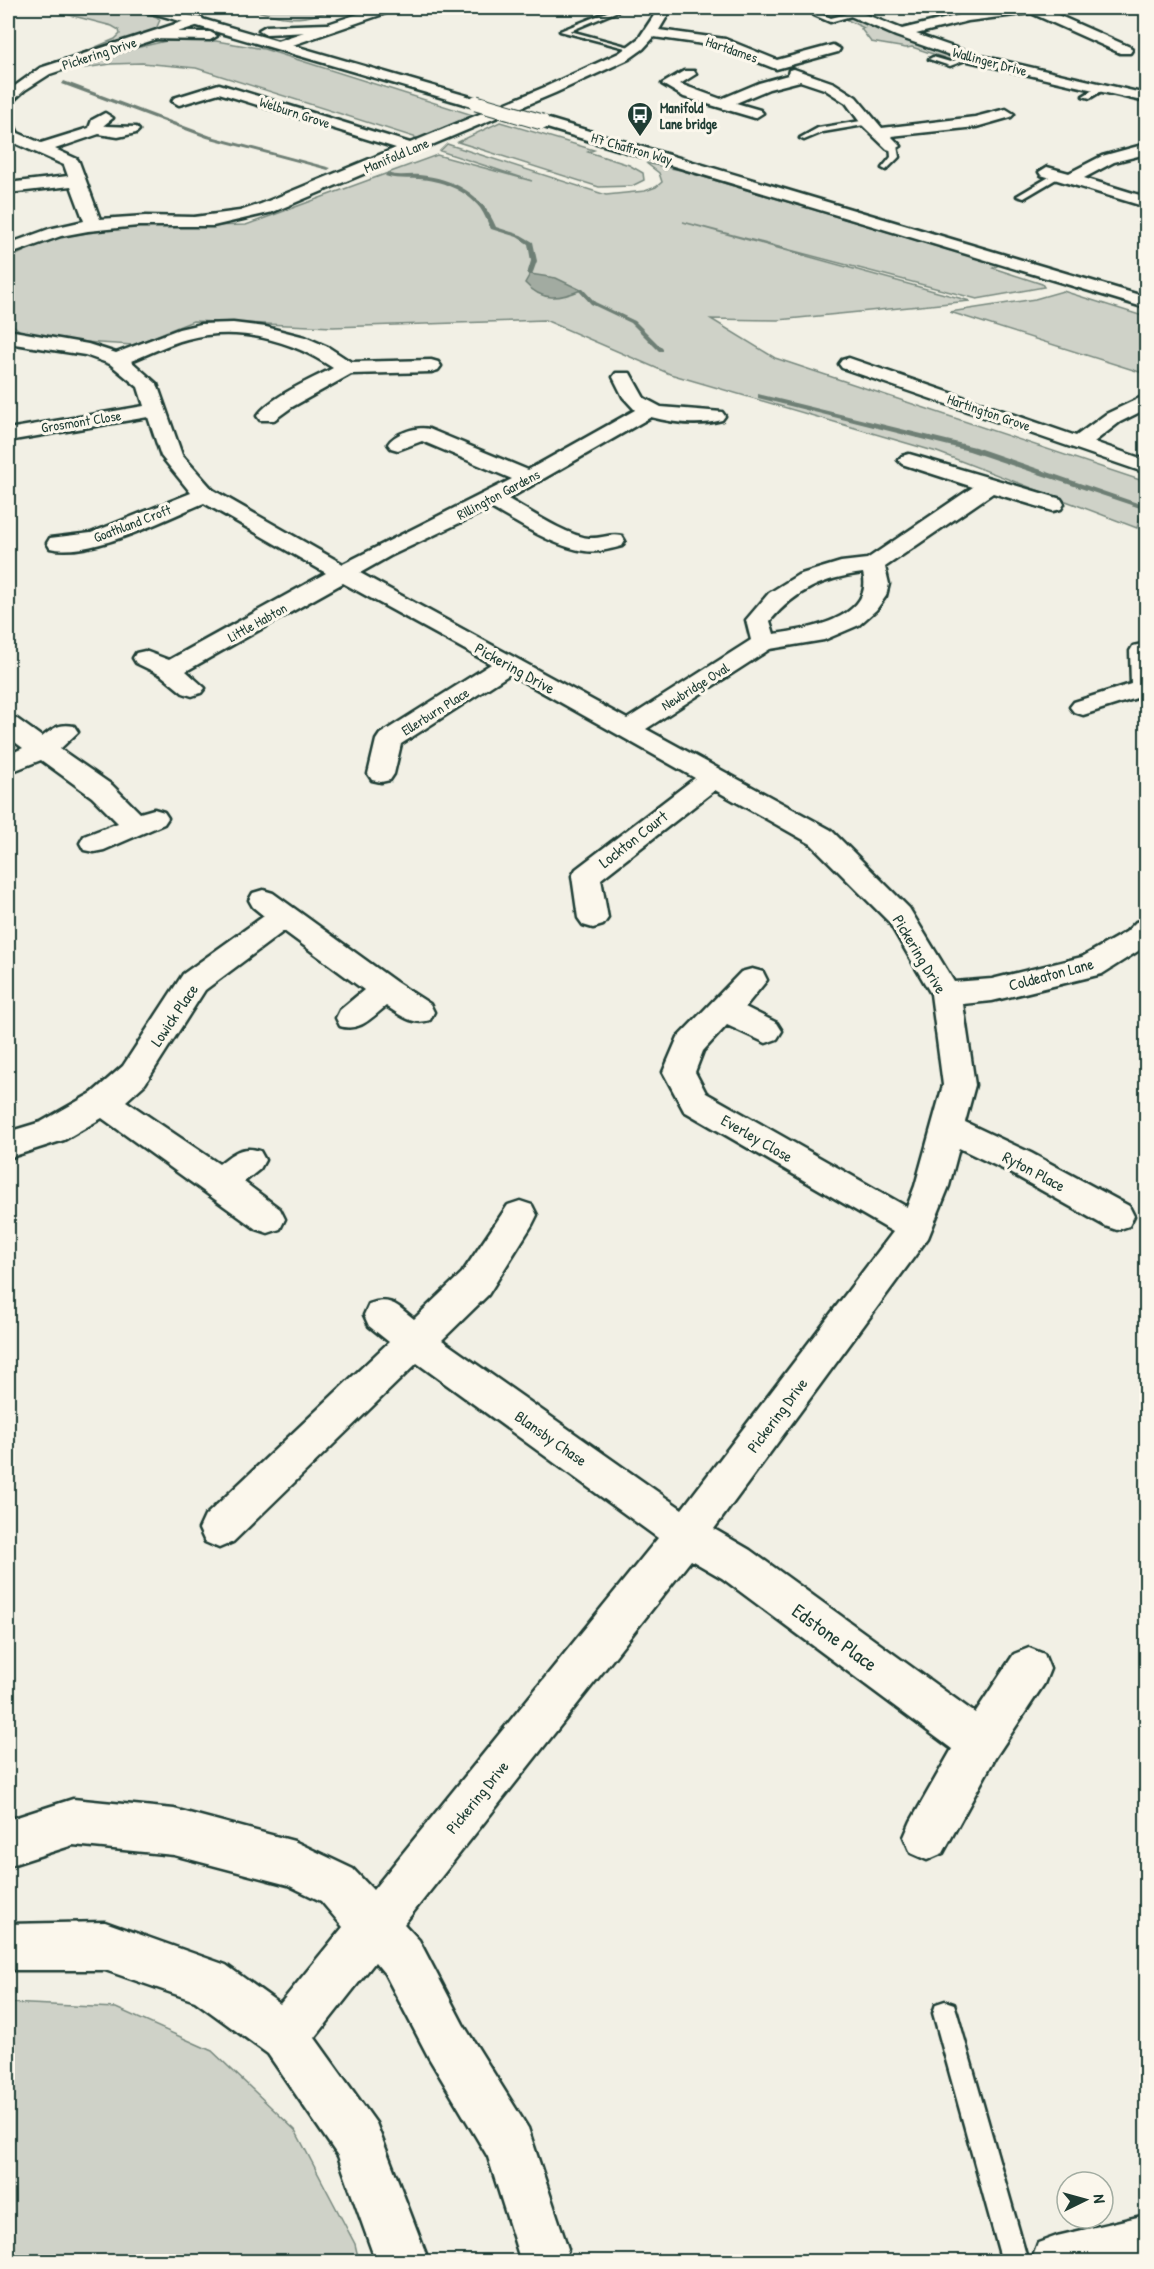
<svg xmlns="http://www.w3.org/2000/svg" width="1154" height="2269" viewBox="0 0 1154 2269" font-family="'Patrick Hand',sans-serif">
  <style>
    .green { fill: #cfd2c8; stroke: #77887e; stroke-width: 1.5 }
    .water { fill: #a2aba1; stroke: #6e7f75; stroke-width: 1.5 }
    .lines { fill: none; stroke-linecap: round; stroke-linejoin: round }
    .stream { fill: #6e7f75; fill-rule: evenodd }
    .lane-casing { stroke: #1f3d34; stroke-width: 5 }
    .street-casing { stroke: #1f3d34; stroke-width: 5 }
    .secondary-casing { stroke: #1f3d34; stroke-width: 5 }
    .lane { fill: #fbf7ec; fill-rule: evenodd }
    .street { fill: #fbf7ec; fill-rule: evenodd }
    .secondary { fill: #fbf7ec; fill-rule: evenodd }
    .secondary-bridge-casing { stroke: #1f3d34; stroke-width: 17; stroke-linecap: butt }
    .secondary-bridge { stroke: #fbf7ec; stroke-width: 15 }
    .labels { text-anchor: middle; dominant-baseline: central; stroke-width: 6; stroke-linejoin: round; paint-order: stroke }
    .far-street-label { font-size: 14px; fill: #1f3d34; stroke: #fbf7ec }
    .far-poi-label { font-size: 14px; font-weight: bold; fill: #1f3d34; stroke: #fbf7ec; text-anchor: start }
    .street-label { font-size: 16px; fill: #1f3d34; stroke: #fbf7ec }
    .near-street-label { font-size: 20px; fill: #1f3d34; stroke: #fbf7ec }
  </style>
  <rect width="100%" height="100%" fill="#f2f0e5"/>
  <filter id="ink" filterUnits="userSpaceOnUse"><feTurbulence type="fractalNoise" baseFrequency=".0167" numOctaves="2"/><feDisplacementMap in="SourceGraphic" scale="12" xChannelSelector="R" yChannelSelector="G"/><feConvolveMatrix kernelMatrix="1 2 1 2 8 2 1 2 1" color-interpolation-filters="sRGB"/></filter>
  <g filter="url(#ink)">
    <g class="green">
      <polygon points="43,8 126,8 157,17 160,20 156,29 148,34 53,65 115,39 120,34 119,30 112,26"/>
      <path d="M246,8H341C298,22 289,20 246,8Z"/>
      <polygon points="853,18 959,57 951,60 912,47 906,48 871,42 861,29 864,28 845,19"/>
      <polygon points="166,41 216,41 264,49 476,116 420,139 196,68 142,63 111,64 71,70 118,52"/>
      <polygon points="500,122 594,150 588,152 629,165 643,173 644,180 632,186 599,187 458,142"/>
      <polygon points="447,144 606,195 645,191 656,187 662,182 659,173 646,163 680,170 999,265 993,268 1042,284 1044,287 977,299 683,222 970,301 778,320 711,319 775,358 1146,482 1146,498 1137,528 937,452 670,374 545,320 333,327 193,321 133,345 30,339 8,321 8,259 52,238 122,228 246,225 437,155 532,181 440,151"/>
      <polygon points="1063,291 1146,317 1146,374 950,312 1035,299"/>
      <polygon points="8,2003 116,2008 212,2051 295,2130 355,2244 359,2261 8,2261"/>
    </g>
    <path class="water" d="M530,274L556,278L581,290C560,299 542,302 525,283Z"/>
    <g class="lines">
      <g class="stream">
        <polygon points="64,81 211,136 331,168 328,170 207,138 62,84"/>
        <path d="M387,173C398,177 408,174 419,175C453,178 483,194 496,227L521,235L533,242L537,261L532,275L527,274L531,261L528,244L517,237L491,229C487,222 485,215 480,208C466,190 440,180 418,179C406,178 396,180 385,176Z"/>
        <polygon points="579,289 583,289 595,302 635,321 663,349 663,351 659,351 631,323 591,304 579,291"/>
        <polygon points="758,394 975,447 1146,506 1146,510 969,451 758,398"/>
      </g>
      <defs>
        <g id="lane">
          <polygon points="617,8 625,8 570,31 637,49 637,51 560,31"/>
          <polygon points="816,12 831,18 855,12 858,14 830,22 814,15"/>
          <polygon points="969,55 971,58 950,66 929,59 933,57 950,62"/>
          <polygon points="1101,85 1108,87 1090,98 1083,96"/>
          <polygon points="867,120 871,122 870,124 823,132 804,140 800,138 818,128"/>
          <polygon points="890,144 897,146 899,157 886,170 882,168 891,157"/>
          <polygon points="1056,173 1063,175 1024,198 1017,196"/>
          <polygon points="945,2001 954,2004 957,2013 1028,2262 1002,2262 933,2013 936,2004"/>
        </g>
        <g id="street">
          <polygon points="376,8 394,8 392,11 284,48 279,49 272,45 274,42"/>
          <polygon points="659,8 672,8 659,30 725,39 777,60 833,45 840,49 838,52 776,69 717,46 654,37 643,49 629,59 555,93 273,212 213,226 138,226 88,231 61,236 8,255 8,244 49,229 84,221 71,186 8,193 8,183 68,176 64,165 8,140 8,122 13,123 18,133 41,143 89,128 92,120 105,113 113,118 104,125 106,126 136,127 139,130 136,133 118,137 99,134 55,149 77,159 79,162 100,219 145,216 194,217 240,211 261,204 396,148 219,93 179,105 172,101 174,98 219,84 410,143 545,87 619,53 639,38"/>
          <polygon points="832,8 849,8 902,29 968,13 1010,8 1042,8 1130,47 1132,50 1130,53 1120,53 1031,13 968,21 916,34 973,54 1146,94 1146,102 964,60 896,36"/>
          <polygon points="197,17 202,18 204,21 202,24 50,74 25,90 13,101 8,102 8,91 40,68"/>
          <polygon points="794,69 834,83 856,97 882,128 975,117 1006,109 1014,114 1011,117 976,127 891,136 901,146 893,151 887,149 862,125 846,103 824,89 800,81 769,89 736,103 760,110 763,113 755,118 684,97 662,84 684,71 694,71 696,74 680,84 721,99 759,83 788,75 789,70"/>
          <polygon points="1146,144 1146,154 1114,162 1084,178 1146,197 1146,207 1041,175 1039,172 1047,167 1069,173 1102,156"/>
          <path d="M233,323L266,327L305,337L328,347L351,362L431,360L438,362L441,366L438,370L431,372L351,374L292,407L274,420H260L257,416C270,397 312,379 333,368C292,340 237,325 187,339C168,344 149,354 131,361L157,384L182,455L213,490L343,564L512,479L422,441L398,450L391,448L388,444C395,433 417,426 429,429L528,470L635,410L623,397L613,377L616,373H630L644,398L661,407L722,412L725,416L722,420C700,426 673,423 651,417L508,499C528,510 567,536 589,538C601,539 610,533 622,536L625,541L622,546C611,549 596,553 585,551C554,547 518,523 491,508L390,556L360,573L627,719L751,640L746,620L769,593L798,575L841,562L867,559L973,487L902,464L898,460L902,456L909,454L916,456L1061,499L1064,504L1061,509L1053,511L993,493L885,567L889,584L886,596L876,610L859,625L824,640L770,649L646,729L831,830L909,908L954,982L992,979L1082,957L1126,932L1136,922L1146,919V946L1102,974L992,1001L963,1004L975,1085L965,1122L1031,1153L1129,1206L1134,1216L1129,1226L1117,1230L1105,1226L1007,1171L959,1148L949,1186L928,1238L714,1529L750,1550L975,1713L1014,1654L1029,1648L1044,1654L1050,1669L1044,1684L995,1758L943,1853L927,1860L911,1853L904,1837L911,1821L952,1749L722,1578L691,1560L404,1924L419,1940L463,2024L528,2128L568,2249L563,2262H521L488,2157L429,2058L385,1974L375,1962L315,2038L376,2123L429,2262H376L338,2156L268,2054L195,2001L105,1970H8V1924L105,1922L226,1965L280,2004L343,1927L321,1901L288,1885L174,1855L73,1845L8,1866V1820L73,1799L174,1809L294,1841L353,1869L373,1890L658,1538L417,1363L233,1542L219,1548L205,1542L199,1529L205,1516L389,1342L369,1326L364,1315L369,1304C390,1296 398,1306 414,1319L462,1273L508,1205L520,1201L532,1205L537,1215L532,1225L488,1295L442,1340L682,1509L893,1232L684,1111L663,1072L678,1037L741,972L752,969L763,972L767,980L745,1007L777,1023L782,1031L777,1039L766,1043L727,1025L703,1051L695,1072L706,1093L907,1207L915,1186L943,1085L931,994L889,922L811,844L715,790L601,879L608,918L603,925L593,928L583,925L578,918L572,876L576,869L695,778L510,674L401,744L394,774L390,780L381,782L372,780L368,774L376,740L380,734L491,664L343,583L186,671L205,688L201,693L192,696L183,693L161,675L136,663L133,658L136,653L145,651L169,660L326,573L204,503C165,519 91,558 50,548L47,543L50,538L91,533L191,493L161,456L148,417L8,441V429L144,406L138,387L110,364L85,355L8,343V330L88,344L116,353L179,329L201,324ZM863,573C875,619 805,630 774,634L770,621C796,590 824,578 863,573Z"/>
          <polygon points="849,358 1076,436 1106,414 1146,395 1146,409 1120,422 1094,442 1146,460 1146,473 842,368 839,364 842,360"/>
          <polygon points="1142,644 1146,645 1146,695 1083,715 1074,712 1070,707 1074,702 1131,684 1130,651 1133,646"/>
          <path d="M8,717L17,719L42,737C53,728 60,723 74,726L78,732L60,749L112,785L140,813L154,809L164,812L168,818L164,824L104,850L94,852L84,850L80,843L84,836L118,823L92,797L41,760L8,773V755L23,748L8,737Z"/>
          <path d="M263,890L273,893L396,982L430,1004L434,1012L430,1020C412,1026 401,1015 386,1006C371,1018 360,1032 340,1026L336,1018L340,1010L364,990L284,931L205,990L145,1084L126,1101L219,1164C233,1153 242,1145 260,1151L265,1160L260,1169L244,1182L280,1209L285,1219L280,1229L268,1233L256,1229L102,1118L64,1140L8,1158V1132L41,1122L92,1093L123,1066L183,974L264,916L253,907L249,900L253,893Z"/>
          <polygon points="1146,2215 1146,2262 1031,2262 1038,2243 1057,2236"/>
        </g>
        <g id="secondary">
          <polygon points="145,8 164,8 481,100 483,103 476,107 471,106 146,11"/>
          <polygon points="327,24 332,25 334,28 332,31 266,34 259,30 266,26"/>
          <polygon points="155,32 210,32 217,36 210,40 150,39 148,36 150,33"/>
          <polygon points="542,117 1146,297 1146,308 537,125 534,122"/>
        </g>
      </defs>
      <use href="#lane" class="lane-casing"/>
      <use href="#street" class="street-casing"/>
      <use href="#secondary" class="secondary-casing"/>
      <use href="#lane" class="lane"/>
      <use href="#street" class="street"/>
      <use href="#secondary" class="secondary"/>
      <defs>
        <polyline id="secondary-bridge" points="476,103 542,122"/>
      </defs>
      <use href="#secondary-bridge" class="secondary-bridge-casing"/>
      <use href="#secondary-bridge" class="secondary-bridge"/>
    </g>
  </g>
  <defs>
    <symbol id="bus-pin" viewBox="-11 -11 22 30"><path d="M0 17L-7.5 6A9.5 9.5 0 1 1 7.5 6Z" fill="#1f3d34" stroke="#fbf7ec"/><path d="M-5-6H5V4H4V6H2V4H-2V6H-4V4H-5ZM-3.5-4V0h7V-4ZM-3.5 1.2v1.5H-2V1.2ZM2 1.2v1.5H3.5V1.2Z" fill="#fff"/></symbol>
  </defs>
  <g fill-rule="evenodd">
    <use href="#bus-pin" x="625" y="100" width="30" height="40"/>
  </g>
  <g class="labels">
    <g class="far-street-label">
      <text transform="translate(732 49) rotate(19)">Hartdames</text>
      <text transform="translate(99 53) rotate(-18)">Pickering Drive</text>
      <text transform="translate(990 61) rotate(15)">Wallinger Drive</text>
      <text transform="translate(295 112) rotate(18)">Welburn Grove</text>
      <text transform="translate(632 148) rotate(16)">H7 Chaffron Way</text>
      <text transform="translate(396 155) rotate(-23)">Manifold Lane</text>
      <text transform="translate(989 412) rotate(19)">Hartington Grove</text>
      <text transform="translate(81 421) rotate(-9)">Grosmont Close</text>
      <text transform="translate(498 494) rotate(-28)">Rillington Gardens</text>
      <text transform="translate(132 523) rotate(-21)">Goathland Croft</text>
      <text transform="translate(257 622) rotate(-29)">Little Habton</text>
      <text transform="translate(695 686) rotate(-32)">Newbridge Oval</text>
      <text transform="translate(435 711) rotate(-32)">Ellerburn Place</text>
    </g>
    <g class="far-poi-label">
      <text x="660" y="107">Manifold<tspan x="660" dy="16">Lane bridge</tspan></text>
    </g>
    <g class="street-label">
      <text transform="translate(515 668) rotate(29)">Pickering Drive</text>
      <text transform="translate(633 839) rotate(-38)">Lockton Court</text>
      <text transform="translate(920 954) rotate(59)">Pickering Drive</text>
      <text transform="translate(1051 974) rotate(-15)">Coldeaton Lane</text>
      <text transform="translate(174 1015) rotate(-56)">Lowick Place</text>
      <text transform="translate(757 1138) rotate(30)">Everley Close</text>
      <text transform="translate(1034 1171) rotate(28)">Ryton Place</text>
      <text transform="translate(777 1415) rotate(-53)">Pickering Drive</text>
      <text transform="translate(551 1438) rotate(35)">Blansby Chase</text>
      <text transform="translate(477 1797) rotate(-51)">Pickering Drive</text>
    </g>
    <g class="near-street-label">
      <text transform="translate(835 1637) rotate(36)">Edstone Place</text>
    </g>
  </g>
  <rect width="1154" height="2269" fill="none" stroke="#fbf7ec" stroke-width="30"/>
  <rect x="15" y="15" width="1124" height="2239" fill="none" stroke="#1f3d34" stroke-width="2" filter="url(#ink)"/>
  <g transform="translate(1085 2200) rotate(85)"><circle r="28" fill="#fbf7ec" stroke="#a3ada2" stroke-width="1.5"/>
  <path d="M0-4.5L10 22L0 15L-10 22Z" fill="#1f3d34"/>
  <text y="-9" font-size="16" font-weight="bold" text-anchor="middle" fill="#1f3d34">N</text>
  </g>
</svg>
